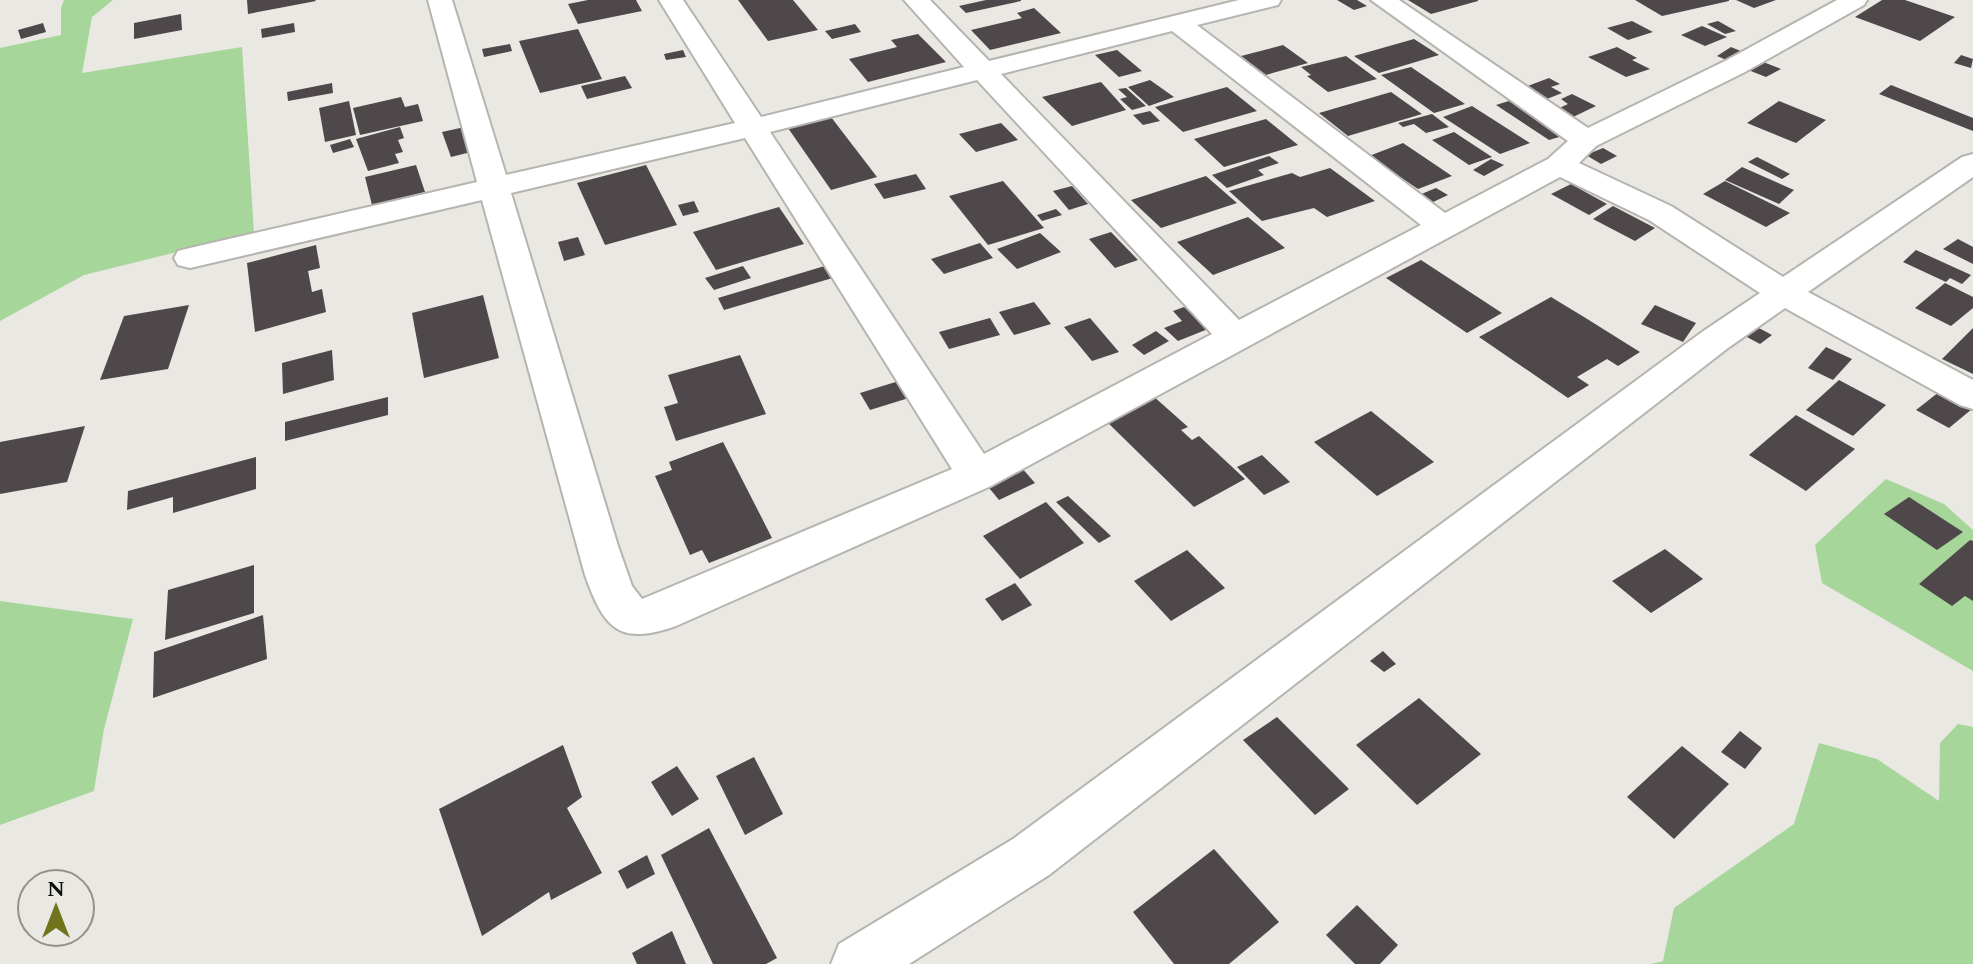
<svg xmlns="http://www.w3.org/2000/svg" width="1973" height="964" viewBox="0 0 1973 964" font-family="Spectral,serif">
  <style>
    .green { fill: #a6d69a }
    .building { fill: #4e484b }
    .lines { fill: none; stroke-linecap: round; stroke-linejoin: round }
    .street-casing { stroke: #b6b4af; stroke-width: 4 }
    .street { fill: #fff; fill-rule: evenodd }
  </style>
  <rect width="100%" height="100%" fill="#eae8e2"/>
  <g class="green">
    <polygon points="64,0 113,0 92,17 82,73 242,47 254,233 84,275 0,321 0,48 61,35 61,8"/>
    <polygon points="1886,479 1944,504 1973,530 1973,671 1822,583 1815,545"/>
    <polygon points="0,601 133,619 104,729 94,791 0,825"/>
    <polygon points="1958,724 1973,727 1973,964 1651,964 1663,961 1674,908 1794,824 1819,743 1877,759 1939,801 1940,743"/>
  </g>
  <g class="building">
    <polygon points="247,0 315,0 316,1 248,14"/>
    <polygon points="588,0 636,0 642,11 578,24 568,4"/>
    <polygon points="738,0 793,0 818,30 768,41"/>
    <polygon points="986,0 1021,0 1021,1 966,13 959,6"/>
    <polygon points="1337,0 1357,0 1367,6 1354,10"/>
    <polygon points="1408,0 1478,0 1478,1 1431,14"/>
    <polygon points="1635,0 1729,0 1729,1 1662,16"/>
    <polygon points="1736,0 1776,0 1754,8"/>
    <polygon points="1882,0 1905,0 1955,17 1920,41 1855,17"/>
    <polygon points="1034,8 1061,33 990,50 971,30 1022,18 1017,13"/>
    <polygon points="181,14 182,30 134,39 134,23"/>
    <polygon points="1632,21 1653,32 1628,40 1607,28"/>
    <polygon points="1718,21 1736,31 1725,34 1707,24"/>
    <polygon points="43,23 46,32 21,39 18,30"/>
    <polygon points="294,23 295,32 262,38 261,29"/>
    <polygon points="855,24 861,32 832,39 825,31"/>
    <polygon points="1702,26 1727,37 1705,46 1681,35"/>
    <polygon points="578,29 602,79 540,93 519,41"/>
    <polygon points="918,34 946,62 868,82 849,59 897,47 891,40"/>
    <polygon points="1414,39 1439,55 1379,73 1354,56"/>
    <polygon points="510,44 512,51 484,57 482,49"/>
    <polygon points="1283,45 1308,63 1266,75 1241,56"/>
    <polygon points="1617,47 1637,58 1632,60 1650,69 1626,77 1588,57"/>
    <polygon points="1731,47 1743,52 1729,61 1717,56"/>
    <polygon points="683,50 686,57 666,60 664,54"/>
    <polygon points="1117,50 1142,71 1119,77 1095,55"/>
    <polygon points="1961,55 1973,59 1971,68 1954,63"/>
    <polygon points="1346,56 1377,79 1328,92 1307,76 1311,75 1301,67"/>
    <polygon points="1758,60 1781,69 1766,77 1743,68"/>
    <polygon points="1411,67 1465,104 1434,113 1381,75"/>
    <polygon points="625,76 632,88 587,99 581,86"/>
    <polygon points="1549,78 1560,84 1551,87 1562,93 1547,99 1525,87"/>
    <polygon points="1150,80 1174,97 1149,106 1128,87"/>
    <polygon points="1101,82 1126,110 1072,126 1042,97"/>
    <polygon points="332,83 333,93 288,101 287,92"/>
    <polygon points="1891,85 1973,118 1973,131 1879,94"/>
    <polygon points="1227,87 1257,111 1183,132 1155,107"/>
    <polygon points="1126,88 1146,106 1132,110 1120,99 1127,97 1118,89"/>
    <polygon points="1391,92 1422,114 1348,136 1319,113"/>
    <polygon points="1572,94 1596,106 1571,118 1555,110 1568,104 1561,99"/>
    <polygon points="401,97 405,107 418,104 423,121 360,135 353,108"/>
    <polygon points="1512,100 1566,135 1549,140 1496,105"/>
    <polygon points="349,101 356,135 325,142 319,108"/>
    <polygon points="1779,101 1826,120 1796,143 1747,123"/>
    <polygon points="1472,106 1530,143 1500,154 1443,117"/>
    <polygon points="1150,111 1160,121 1143,125 1133,115"/>
    <polygon points="1432,114 1449,127 1426,133 1414,124 1403,127 1398,123"/>
    <polygon points="831,117 877,177 831,190 788,128"/>
    <polygon points="1266,119 1298,145 1224,167 1194,139"/>
    <polygon points="1001,123 1018,140 976,152 959,134"/>
    <polygon points="469,126 479,150 451,157 442,132"/>
    <polygon points="400,127 404,138 398,140 403,152 395,154 399,163 368,171 356,139"/>
    <polygon points="1454,132 1492,157 1469,165 1432,140"/>
    <polygon points="350,139 354,147 333,153 330,145"/>
    <polygon points="1403,143 1452,176 1418,189 1369,156"/>
    <polygon points="1603,148 1617,156 1601,164 1586,155"/>
    <polygon points="1269,156 1279,163 1258,170 1264,175 1227,188 1212,175"/>
    <polygon points="1757,157 1790,174 1782,179 1748,162"/>
    <polygon points="1491,159 1504,165 1484,176 1473,170"/>
    <polygon points="416,165 425,192 372,205 365,177"/>
    <polygon points="646,165 677,225 605,245 577,183"/>
    <polygon points="1742,167 1794,190 1779,204 1725,180"/>
    <polygon points="1330,168 1375,201 1327,217 1314,208 1262,221 1229,191 1292,173 1300,177"/>
    <polygon points="916,174 926,189 884,199 874,184"/>
    <polygon points="1206,176 1237,203 1161,228 1131,200"/>
    <polygon points="1003,181 1044,228 988,245 949,196"/>
    <polygon points="1725,181 1790,213 1766,227 1703,194"/>
    <polygon points="1571,184 1607,204 1589,215 1551,194"/>
    <polygon points="1072,186 1088,204 1069,210 1053,191"/>
    <polygon points="1436,188 1448,195 1431,203 1419,195"/>
    <polygon points="694,201 699,212 683,216 678,205"/>
    <polygon points="1613,206 1655,228 1635,241 1593,219"/>
    <polygon points="779,207 804,244 716,270 693,232"/>
    <polygon points="1056,209 1062,215 1042,221 1037,215"/>
    <polygon points="1248,217 1285,248 1213,275 1177,242"/>
    <polygon points="1111,232 1138,260 1115,268 1089,239"/>
    <polygon points="1040,233 1061,252 1017,269 997,249"/>
    <polygon points="578,237 585,255 564,261 558,242"/>
    <polygon points="1958,239 1973,247 1973,264 1943,249"/>
    <polygon points="980,243 993,258 944,274 931,259"/>
    <polygon points="316,245 320,268 308,271 312,292 322,289 326,312 255,332 247,263"/>
    <polygon points="1916,250 1971,275 1962,284 1950,278 1946,282 1903,262"/>
    <polygon points="1421,260 1502,313 1467,333 1386,278"/>
    <polygon points="828,265 836,277 724,310 718,298"/>
    <polygon points="743,266 751,278 714,290 705,278"/>
    <polygon points="1945,283 1973,297 1973,308 1951,326 1915,308"/>
    <polygon points="483,295 499,358 424,378 412,313"/>
    <polygon points="1551,297 1584,317 1640,352 1618,366 1607,359 1577,377 1589,385 1568,398 1479,337"/>
    <polygon points="1034,302 1051,324 1014,335 999,312"/>
    <polygon points="189,305 168,369 100,380 124,316"/>
    <polygon points="1655,305 1696,323 1683,342 1641,324"/>
    <polygon points="1184,307 1208,329 1178,341 1164,328 1182,321 1173,311"/>
    <polygon points="990,318 1000,335 949,349 939,332"/>
    <polygon points="1090,318 1119,352 1092,361 1064,327"/>
    <polygon points="1757,327 1772,335 1760,344 1745,336"/>
    <polygon points="1973,328 1973,374 1942,359"/>
    <polygon points="1156,331 1169,341 1144,355 1132,345"/>
    <polygon points="1826,347 1852,359 1833,380 1808,368"/>
    <polygon points="332,350 334,380 283,394 282,363"/>
    <polygon points="740,355 766,414 676,441 664,407 678,403 668,375"/>
    <polygon points="902,380 912,397 870,410 860,393"/>
    <polygon points="1839,380 1886,405 1853,436 1806,410"/>
    <polygon points="1939,392 1972,409 1949,428 1916,410"/>
    <polygon points="1152,395 1188,427 1181,430 1192,440 1199,436 1245,479 1194,507 1104,419"/>
    <polygon points="388,397 388,415 285,441 285,422"/>
    <polygon points="1371,411 1434,462 1377,496 1314,442"/>
    <polygon points="1796,415 1855,449 1806,491 1749,455"/>
    <polygon points="85,426 67,482 0,494 0,442"/>
    <polygon points="723,442 772,538 709,563 702,550 690,555 655,476 672,470 669,462"/>
    <polygon points="1262,455 1290,482 1264,495 1237,467"/>
    <polygon points="256,457 256,489 173,513 173,497 127,510 128,491"/>
    <polygon points="1021,467 1035,483 999,500 985,483"/>
    <polygon points="1068,496 1111,536 1099,543 1056,502"/>
    <polygon points="1909,497 1963,532 1937,550 1884,514"/>
    <polygon points="1046,502 1084,543 1020,579 983,536"/>
    <polygon points="1970,540 1973,541 1973,601 1965,596 1952,606 1919,584"/>
    <polygon points="1665,549 1703,579 1651,613 1612,581"/>
    <polygon points="1187,550 1225,588 1171,621 1134,581"/>
    <polygon points="254,565 254,613 165,640 168,590"/>
    <polygon points="1015,583 1032,605 1002,621 985,599"/>
    <polygon points="263,615 267,659 153,698 154,652"/>
    <polygon points="1383,651 1396,664 1384,672 1370,661"/>
    <polygon points="1419,698 1481,754 1417,805 1356,745"/>
    <polygon points="1277,717 1349,789 1315,815 1243,740"/>
    <polygon points="1740,731 1762,748 1745,769 1721,752"/>
    <polygon points="563,745 582,797 567,808 602,873 551,900 549,892 482,936 439,809"/>
    <polygon points="1682,746 1729,784 1674,839 1627,797"/>
    <polygon points="754,757 783,814 745,835 716,776"/>
    <polygon points="677,766 699,799 672,816 651,782"/>
    <polygon points="709,828 777,958 766,964 713,964 661,855"/>
    <polygon points="1214,849 1279,922 1229,964 1174,964 1133,912"/>
    <polygon points="647,855 655,874 627,889 618,871"/>
    <polygon points="1357,905 1398,945 1380,964 1355,964 1326,935"/>
    <polygon points="672,931 686,964 637,964 632,953"/>
  </g>
  <g class="lines">
    <defs>
      <path id="street" d="M428,0H452L506,175L735,123L659,0H683L761,117L964,67L904,0H930L989,61L1239,0H1281L1278,5L1197,25L1445,213L1548,159L1568,141L1371,0H1399L1588,128L1725,61L1837,0H1867L1864,5L1743,73L1596,146L1579,163L1671,206L1783,277L1962,157L1973,154V177L1808,292L1973,380V409L1960,405L1785,308L1728,348L1049,875L909,964H831L839,944L1013,839L1702,332L1760,293L1649,220L1560,177L991,486L676,626C619,646 604,629 585,575L482,200L190,268L178,265L174,258L178,251L190,248L477,182ZM1172,31L1421,225L1239,320L1001,74ZM977,80L1212,334L984,454L770,132ZM745,138L952,469L642,599L632,586L618,546L511,193Z"/>
    </defs>
    <use href="#street" class="street-casing"/>
    <use href="#street" class="street"/>
  </g>
  <g transform="translate(56 908)"><circle r="38" fill="#eae8e2" stroke="#92918c" stroke-width="2"/>
  <path d="M0-6L14 30L0 20L-14 30Z" fill="#70751d"/>
  <text y="-12" font-size="22" font-weight="bold" text-anchor="middle" fill="#0e0e0c">N</text>
  </g>
</svg>
